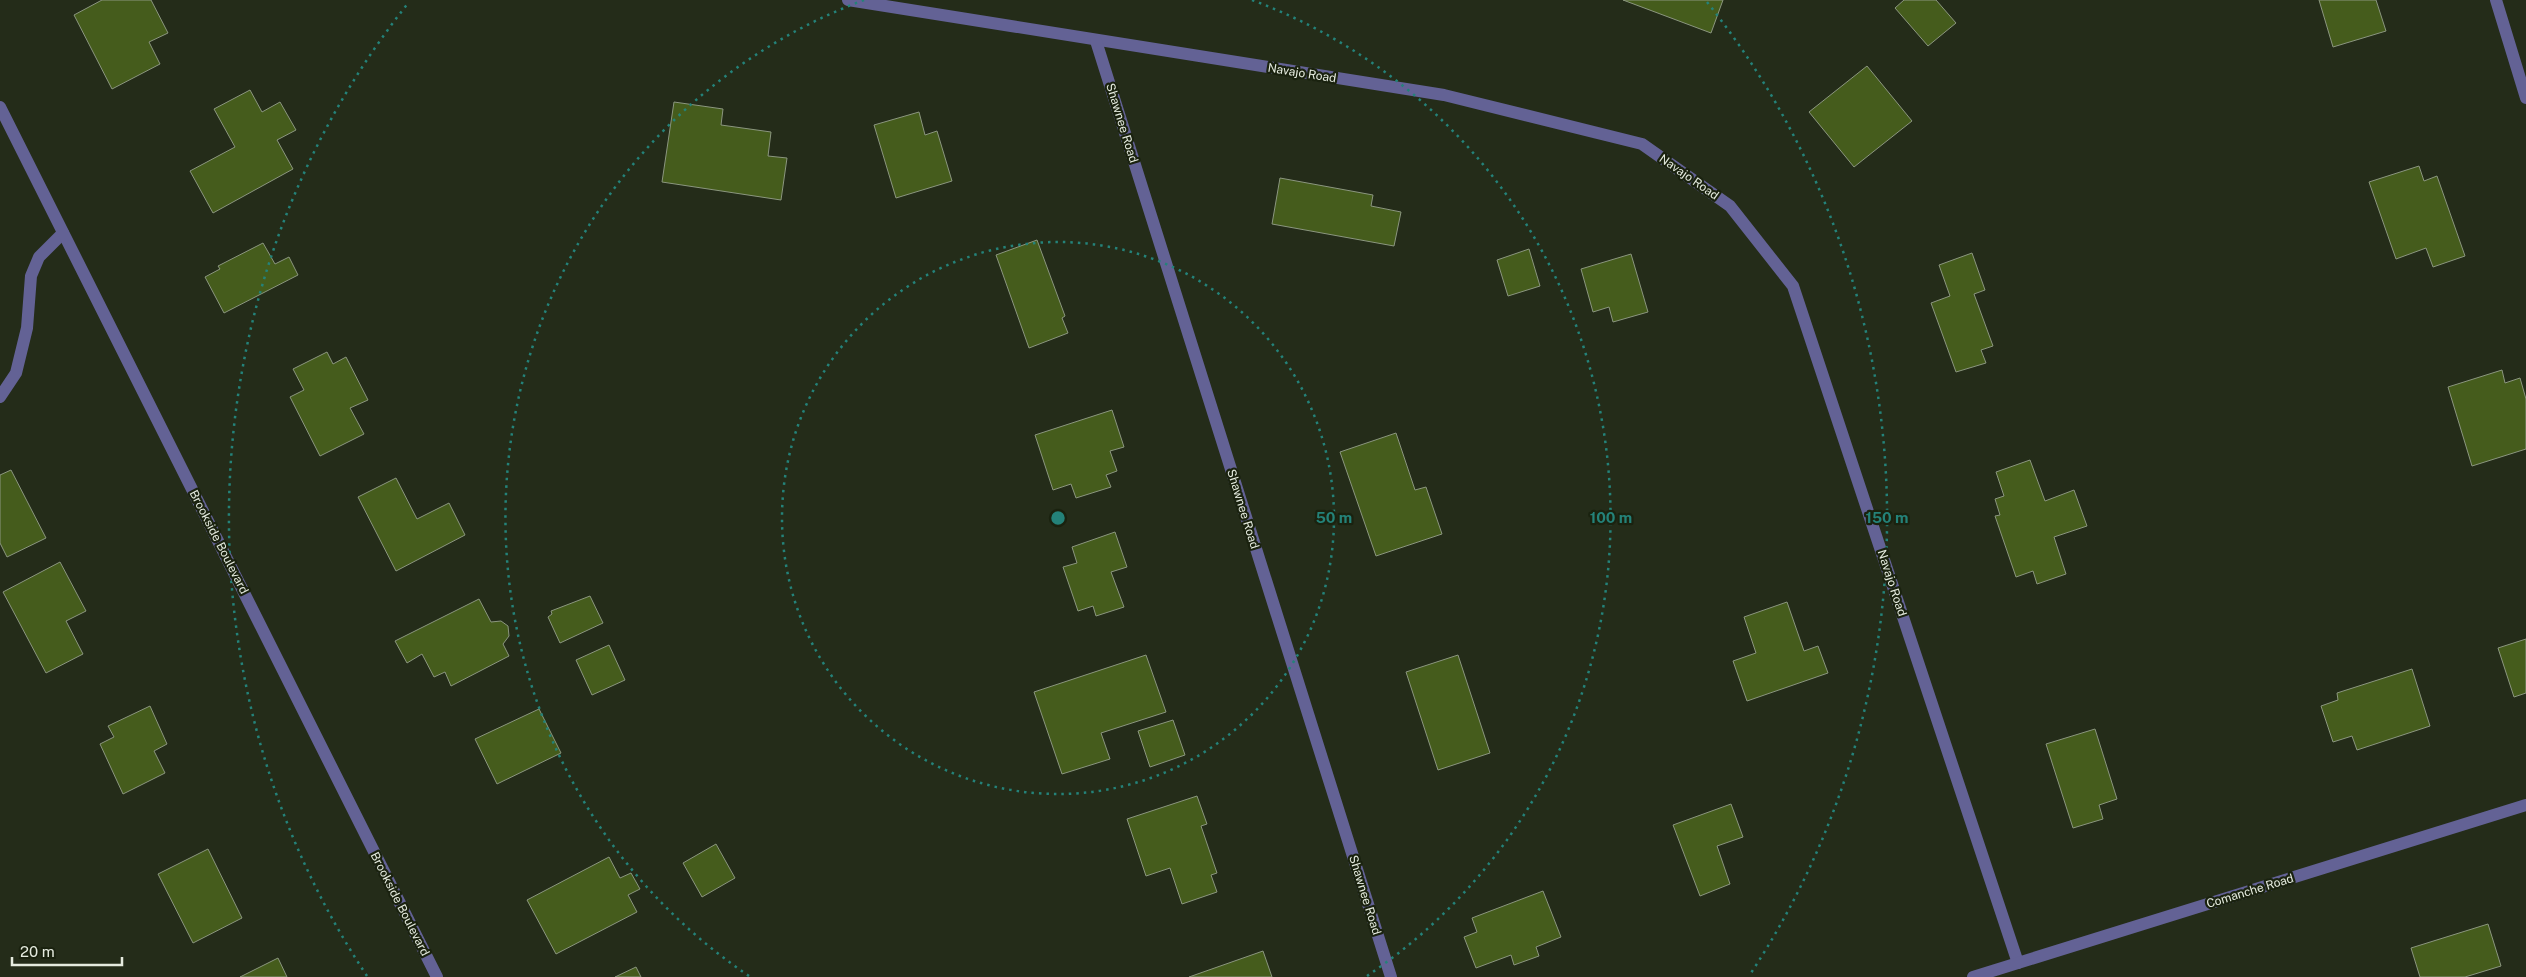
<svg xmlns="http://www.w3.org/2000/svg" width="2526" height="977" viewBox="0 0 2526 977" font-family="'Public Sans',sans-serif">
  <style>
    .building { fill: #455c1c; stroke: #8b967f }
    .lines { fill: none; stroke-linecap: round; stroke-linejoin: round }
    .lane { stroke: #636295; stroke-width: 12 }
    .street { stroke: #636295; stroke-width: 12 }
    .ring { fill: none; stroke: #248279; stroke-width: 2.5; stroke-dasharray: 2.5 5 }
    .labels { text-anchor: middle; dominant-baseline: central; stroke-width: 4.5; stroke-linejoin: round; paint-order: stroke }
    .street-label { font-size: 12px; fill: #e5ebdf; stroke: #1a220f }
    .centre { fill: #248279; stroke: #1a220f; stroke-width: 2.5 }
    .ring-label { font-size: 15px; text-anchor: middle; font-weight: bold; fill: #248279; stroke: #1a220f; stroke-width: 4.5; stroke-linejoin: round; paint-order: stroke }
  </style>
  <rect width="100%" height="100%" fill="#242c19"/>
  <g class="building">
    <polygon points="102,0 151,0 168,33 149,42 160,64 112,89 74,15"/>
    <polygon points="1623,0 1723,0 1711,33"/>
    <polygon points="1904,0 1936,0 1956,23 1928,46 1895,8"/>
    <polygon points="2319,0 2376,0 2386,31 2333,47"/>
    <polygon points="1867,66 1912,121 1854,167 1809,112"/>
    <polygon points="250,90 262,112 280,102 296,130 277,140 293,169 213,213 190,171 235,147 214,109"/>
    <polygon points="674,102 723,109 721,125 771,132 768,156 787,158 781,200 662,182"/>
    <polygon points="919,112 925,135 937,131 952,181 896,198 874,125"/>
    <polygon points="2419,166 2424,181 2437,176 2465,256 2433,267 2426,248 2396,259 2369,182"/>
    <polygon points="1280,178 1373,195 1371,206 1401,212 1394,246 1272,224"/>
    <polygon points="1037,240 1065,316 1062,318 1068,333 1029,348 996,255"/>
    <polygon points="263,243 275,264 289,257 298,275 224,313 205,277 220,269 218,266"/>
    <polygon points="1529,249 1540,286 1508,296 1497,260"/>
    <polygon points="1972,253 1985,290 1974,294 1993,346 1981,350 1986,363 1956,372 1931,303 1950,296 1939,265"/>
    <polygon points="1631,254 1648,312 1613,322 1609,307 1593,312 1581,269"/>
    <polygon points="327,352 333,364 346,357 368,400 350,408 364,434 320,456 290,397 304,390 293,369"/>
    <polygon points="2502,370 2505,383 2520,378 2526,399 2526,449 2472,466 2448,387"/>
    <polygon points="1112,410 1124,447 1110,451 1117,471 1106,475 1111,487 1076,498 1071,484 1053,490 1035,435"/>
    <polygon points="1396,433 1415,490 1426,487 1442,534 1376,556 1340,452"/>
    <polygon points="2030,460 2045,501 2074,490 2087,526 2054,537 2066,574 2037,584 2033,571 2016,577 1995,516 2000,515 1995,499 2004,496 1996,472"/>
    <polygon points="11,470 46,538 7,557 0,543 0,475"/>
    <polygon points="396,478 417,519 449,503 465,535 396,571 358,497"/>
    <polygon points="1115,532 1127,567 1111,572 1124,607 1096,616 1093,606 1078,611 1063,567 1077,563 1072,547"/>
    <polygon points="60,562 86,611 66,621 83,654 46,673 3,592"/>
    <polygon points="590,596 603,623 560,643 548,617 552,614 551,611"/>
    <polygon points="479,599 491,622 501,621 508,626 509,636 503,644 509,656 451,686 445,672 434,677 422,654 407,663 395,641"/>
    <polygon points="1787,602 1804,651 1818,646 1828,673 1747,701 1733,661 1756,653 1744,617"/>
    <polygon points="2526,639 2526,693 2514,697 2498,648"/>
    <polygon points="609,645 625,680 592,695 576,660"/>
    <polygon points="1146,655 1166,712 1101,733 1110,759 1062,774 1034,692"/>
    <polygon points="1458,655 1490,753 1438,770 1406,672"/>
    <polygon points="2412,669 2430,726 2357,750 2352,736 2333,742 2321,706 2338,700 2337,693"/>
    <polygon points="150,706 167,744 154,751 165,773 123,794 100,744 114,737 108,726"/>
    <polygon points="539,709 561,753 497,784 475,739"/>
    <polygon points="1173,720 1185,755 1150,767 1138,731"/>
    <polygon points="2095,729 2117,799 2099,805 2103,819 2073,828 2046,744"/>
    <polygon points="1197,796 1207,824 1201,826 1217,873 1211,875 1217,892 1182,904 1170,868 1146,876 1127,819"/>
    <polygon points="1731,804 1743,837 1717,846 1730,884 1700,896 1673,825"/>
    <polygon points="716,844 735,878 702,897 683,863"/>
    <polygon points="208,849 242,918 193,943 158,874"/>
    <polygon points="609,857 620,878 631,873 640,889 628,895 637,912 556,954 527,900"/>
    <polygon points="1543,891 1561,937 1536,947 1539,956 1514,965 1511,955 1476,968 1464,937 1477,932 1472,918"/>
    <polygon points="2488,924 2501,966 2465,977 2420,977 2411,948"/>
    <polygon points="1263,951 1272,977 1189,977"/>
    <polygon points="278,958 287,977 240,977"/>
    <polygon points="636,967 641,977 615,977"/>
  </g>
  <g class="lines">
    <polyline class="lane" points="0,397 16,373 27,328 31,276 39,257 63,233"/>
    <g class="street">
      <polyline points="848,0 1444,95 1642,144 1730,206 1793,286 2018,963"/>
      <polyline points="2496,0 2526,98"/>
      <polyline points="1096,41 1391,977"/>
      <polyline points="0,107 437,977"/>
      <polyline points="1973,977 2526,805"/>
    </g>
  </g>
  <g class="ring">
    <circle cx="1058" cy="518" r="276"/>
    <path d="M749 976A553 553 0 0 1 864 0M1252 0A553 553 0 0 1 1367 976"/>
    <path d="M367 976A829 829 0 0 1 409 2M1707 2A829 829 0 0 1 1749 976"/>
  </g>
  <g class="labels">
    <g class="street-label">
      <text transform="translate(1302 73) rotate(9)">Navajo Road</text>
      <text transform="translate(1122 123) rotate(73)">Shawnee Road</text>
      <text transform="translate(1689 177) rotate(35)">Navajo Road</text>
      <text transform="translate(1243 509) rotate(73)">Shawnee Road</text>
      <text transform="translate(219 542) rotate(63)">Brookside Boulevard</text>
      <text transform="translate(1892 583) rotate(72)">Navajo Road</text>
      <text transform="translate(2250 891) rotate(-17)">Comanche Road</text>
      <text transform="translate(1365 895) rotate(73)">Shawnee Road</text>
      <text transform="translate(400 904) rotate(63)">Brookside Boulevard</text>
    </g>
  </g>
  <circle cx="1058" cy="518" r="8" class="centre"/>
  <g class="ring-label">
    <text x="1334" y="523">50 m</text>
    <text x="1611" y="523">100 m</text>
    <text x="1887" y="523">150 m</text>
  </g>
  <path d="M12 957v8h110v-8" fill="none" stroke="#e5ebdf" stroke-width="2.5"/>
  <text x="20" y="957" font-size="15" fill="#e5ebdf" stroke="#1a220f" stroke-width="4" paint-order="stroke">20 m</text>
</svg>
